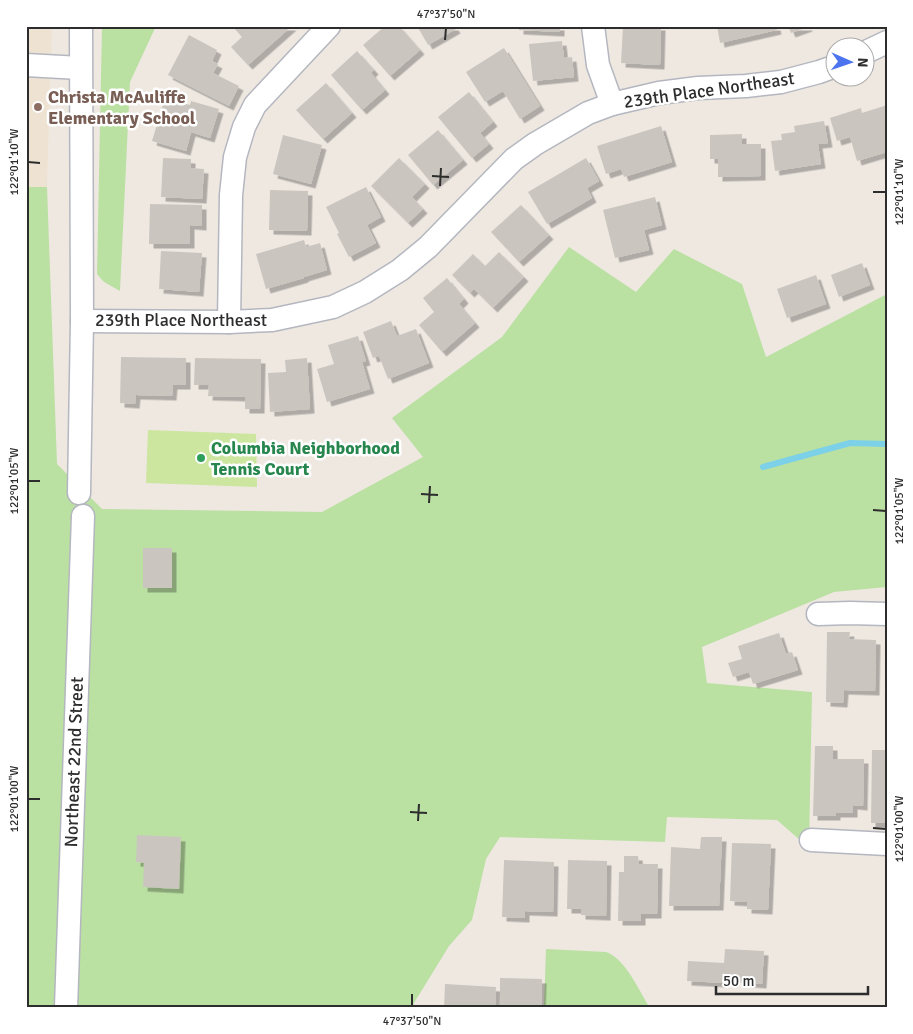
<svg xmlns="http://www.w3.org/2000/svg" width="913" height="1034" viewBox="0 0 913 1034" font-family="Signika,sans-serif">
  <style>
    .education { fill: #eee3d2 }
    .green { fill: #bae0a2 }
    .pitch { fill: #cce69f }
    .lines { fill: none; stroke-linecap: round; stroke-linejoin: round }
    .stream { stroke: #7cd1e8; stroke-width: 6 }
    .building { fill: #cac6bf; filter: url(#shadow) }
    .minor-casing { stroke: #b4b7bf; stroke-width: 25 }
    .minor { stroke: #fff; stroke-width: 22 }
    .ticks { fill: none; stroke: #2d2d2d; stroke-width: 2 }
    .education-dot { fill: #8d6e63; stroke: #fff; stroke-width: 2 }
    .leisure-dot { fill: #2e9e5b; stroke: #fff; stroke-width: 2 }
    .labels { text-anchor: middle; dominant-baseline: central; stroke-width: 5; stroke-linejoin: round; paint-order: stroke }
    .street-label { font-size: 18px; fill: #2d2d2d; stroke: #fff }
    .education-label { font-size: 18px; font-weight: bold; fill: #785e54; stroke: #fff; text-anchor: start }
    .leisure-label { font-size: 18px; font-weight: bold; fill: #27864d; stroke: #fff; text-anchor: start }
    .neatline { fill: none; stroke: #2d2d2d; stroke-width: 2 }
    .ticks-label { font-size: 12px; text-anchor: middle; fill: #2d2d2d }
  </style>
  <defs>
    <filter id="shadow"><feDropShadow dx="4.5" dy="4.5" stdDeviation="0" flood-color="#0004"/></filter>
  </defs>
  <rect width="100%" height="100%" fill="#eee8e1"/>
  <polygon class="education" points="26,26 52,26 47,187 26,187"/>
  <g class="green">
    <polygon points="102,26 156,26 130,82 120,291 104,282 97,274"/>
    <polygon points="26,187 47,187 57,464 102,509 322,512 423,457 392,418 502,337 569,247 636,292 674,249 742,284 766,357 887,294 887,587 834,592 702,647 707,683 812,692 809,848 777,820 667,817 665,842 500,837 486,859 472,920 449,946 414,1003 413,1008 26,1008"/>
    <path d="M546,949L606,952C626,959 639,991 650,1008H544Z"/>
  </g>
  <polygon class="pitch" points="148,430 256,434 257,487 146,483"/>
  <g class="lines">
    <polyline class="stream" points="763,467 850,443 887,444"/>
  </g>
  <g class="building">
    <polygon points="235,26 292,26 248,65 231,47 242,37 234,28"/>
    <polygon points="385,26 399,26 420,50 390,76 363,45"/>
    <polygon points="417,26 454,26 456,29 428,45"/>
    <polygon points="519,26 560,26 560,32 519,30"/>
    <polygon points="623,26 661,26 660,65 621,63"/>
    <polygon points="717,26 776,26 777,30 720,43"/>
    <polygon points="788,26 808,26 808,27 791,33"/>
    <polygon points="189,35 217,50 212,61 218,64 213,73 239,86 229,106 168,75"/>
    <polygon points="562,41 564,58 572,57 574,77 533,81 529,44"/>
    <polygon points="504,48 540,106 520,119 503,91 485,102 466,72"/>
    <polygon points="357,51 374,70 371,73 385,90 362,110 331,75"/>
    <polygon points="326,83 352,113 323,139 296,110"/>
    <polygon points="469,92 493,122 480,133 489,144 472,158 438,117"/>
    <polygon points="165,98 190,105 191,101 219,109 210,138 191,132 186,151 152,141"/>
    <polygon points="887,105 887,152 857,161 850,137 837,141 830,118 861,108 862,113"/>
    <polygon points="824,121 828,143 818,144 821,164 775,171 771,141 782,140 781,134 795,132 794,126"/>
    <polygon points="661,126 672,162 624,177 621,169 606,174 597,146"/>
    <polygon points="438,130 463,160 433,185 408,155"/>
    <polygon points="742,134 742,144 761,144 761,176 718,177 718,159 710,159 710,135"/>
    <polygon points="283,135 322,145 311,184 273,174"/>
    <polygon points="163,158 191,159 191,168 204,169 202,199 161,197"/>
    <polygon points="399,158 425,184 412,197 423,209 408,223 371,186"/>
    <polygon points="586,158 599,181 587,188 592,198 547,224 528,192"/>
    <polygon points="366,187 381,217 367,225 376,243 349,257 337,234 339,233 326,207"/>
    <polygon points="270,190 308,191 307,231 269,230"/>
    <polygon points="655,197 662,225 644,230 649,250 615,258 603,210"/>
    <polygon points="150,204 202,205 202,226 190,225 190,244 149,244"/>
    <polygon points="521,205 549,235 519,262 491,232"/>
    <polygon points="304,240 306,247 320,243 327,270 304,277 304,278 266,289 256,254"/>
    <polygon points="161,251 202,253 199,292 159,289"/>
    <polygon points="499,252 524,277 493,308 474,289 470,293 452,275 473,254 485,266"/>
    <polygon points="862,263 870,285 839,297 831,275"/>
    <polygon points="816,275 826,304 787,318 777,289"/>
    <polygon points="447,278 464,299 459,304 475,323 442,352 419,325 434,312 423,298"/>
    <polygon points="391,321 397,336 416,329 429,363 388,379 379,356 373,358 363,332"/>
    <polygon points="358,336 366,361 362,362 370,389 327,402 317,369 334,364 328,345"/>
    <polygon points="121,357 186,358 186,385 173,385 172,396 136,395 135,404 120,403"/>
    <polygon points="195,358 261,359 260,409 245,409 245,397 208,396 209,385 194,385"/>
    <polygon points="307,358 310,409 270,412 268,373 286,372 285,360"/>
    <rect x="143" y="548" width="29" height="40"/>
    <polygon points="827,632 850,632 849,639 876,640 875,691 844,690 843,703 826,702"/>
    <polygon points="779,633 786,654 792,652 798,670 753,684 749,672 733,677 728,663 742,659 738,646"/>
    <polygon points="815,746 833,746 833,759 864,759 863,806 853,805 853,813 836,813 836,816 813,816"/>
    <polygon points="872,750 887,750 887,823 871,823"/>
    <polygon points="137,835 181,837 179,889 143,887 144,863 136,862"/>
    <polygon points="701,837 722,837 719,906 669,906 671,847 700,849"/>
    <polygon points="732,843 771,844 768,910 747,909 747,902 730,901"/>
    <polygon points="624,856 638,856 639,864 658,864 657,914 641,914 641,921 618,921 619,872 624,872"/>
    <polygon points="504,860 554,862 553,912 525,911 525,918 502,917"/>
    <polygon points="568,860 607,861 606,916 581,915 581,909 567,909"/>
    <polygon points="725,949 764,951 762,984 738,982 738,978 725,977 724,983 687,981 688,961 724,963"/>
    <polygon points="500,978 542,979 541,1008 500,1008"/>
    <polygon points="445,984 496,987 495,1008 444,1008"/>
  </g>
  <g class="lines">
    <defs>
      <g id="minor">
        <polyline points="593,26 598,65 612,104"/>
        <polyline points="866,52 887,42"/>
        <polyline points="26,65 80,68"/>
        <polyline points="82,321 229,322 272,320 333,307 365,292 400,270 428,247 514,159 535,144 588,113 612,104 659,93 698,88 746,86 781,82 819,72 836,66"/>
        <polyline points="229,322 231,195 235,157 244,127 255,105 329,26"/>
        <polyline points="79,493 82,321 81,26"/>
        <polyline points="818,614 850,613 887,614"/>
        <polyline points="811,840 887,844"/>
        <polyline points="66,1008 83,516"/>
      </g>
    </defs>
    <use href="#minor" class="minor-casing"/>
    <use href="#minor" class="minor"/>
  </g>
  <path class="ticks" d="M445,40L446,28M28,162L40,163M432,176L449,177M440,186L441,168M873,192H886M28,481H40M421,494L438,495M429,503L430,486M873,510L886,511M28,799H40M410,812L427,813M418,821L419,804M873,828L886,829M412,1006V994"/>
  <circle class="education-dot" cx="38" cy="107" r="5"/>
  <circle class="leisure-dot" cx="201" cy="458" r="5"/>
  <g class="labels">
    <g class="street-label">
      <text transform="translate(709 90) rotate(-8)">239th Place Northeast</text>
      <text x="181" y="320">239th Place Northeast</text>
      <text transform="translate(74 762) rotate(-88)">Northeast 22nd Street</text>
    </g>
    <g class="education-label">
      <text x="48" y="97">Christa McAuliffe<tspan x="48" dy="21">Elementary School</tspan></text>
    </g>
    <g class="leisure-label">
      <text x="211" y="448">Columbia Neighborhood<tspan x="211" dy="21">Tennis Court</tspan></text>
    </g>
  </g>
  <rect width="913" height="1034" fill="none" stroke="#ffffff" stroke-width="55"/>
  <g transform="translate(850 62) rotate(92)"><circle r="24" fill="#ffffff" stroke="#ababab"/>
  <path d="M0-4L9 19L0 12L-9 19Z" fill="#4d74ef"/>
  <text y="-8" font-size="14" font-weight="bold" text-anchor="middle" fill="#2d2d2d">N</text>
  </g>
  <path d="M716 986v8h152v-8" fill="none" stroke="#2d2d2d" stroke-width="2.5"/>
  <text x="723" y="986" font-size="15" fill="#2d2d2d" stroke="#ffffff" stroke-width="4" paint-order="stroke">50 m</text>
  <rect x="28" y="28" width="858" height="978" class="neatline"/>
  <g class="ticks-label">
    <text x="446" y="18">47°37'50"N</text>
    <text transform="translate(14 162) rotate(-90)" y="4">122°01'10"W</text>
    <text transform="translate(899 192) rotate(-90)" y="4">122°01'10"W</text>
    <text transform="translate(14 481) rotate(-90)" y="4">122°01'05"W</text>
    <text transform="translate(899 511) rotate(-90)" y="4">122°01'05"W</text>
    <text transform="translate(14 799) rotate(-90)" y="4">122°01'00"W</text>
    <text transform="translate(899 829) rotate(-90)" y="4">122°01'00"W</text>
    <text x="412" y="1025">47°37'50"N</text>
  </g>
</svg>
